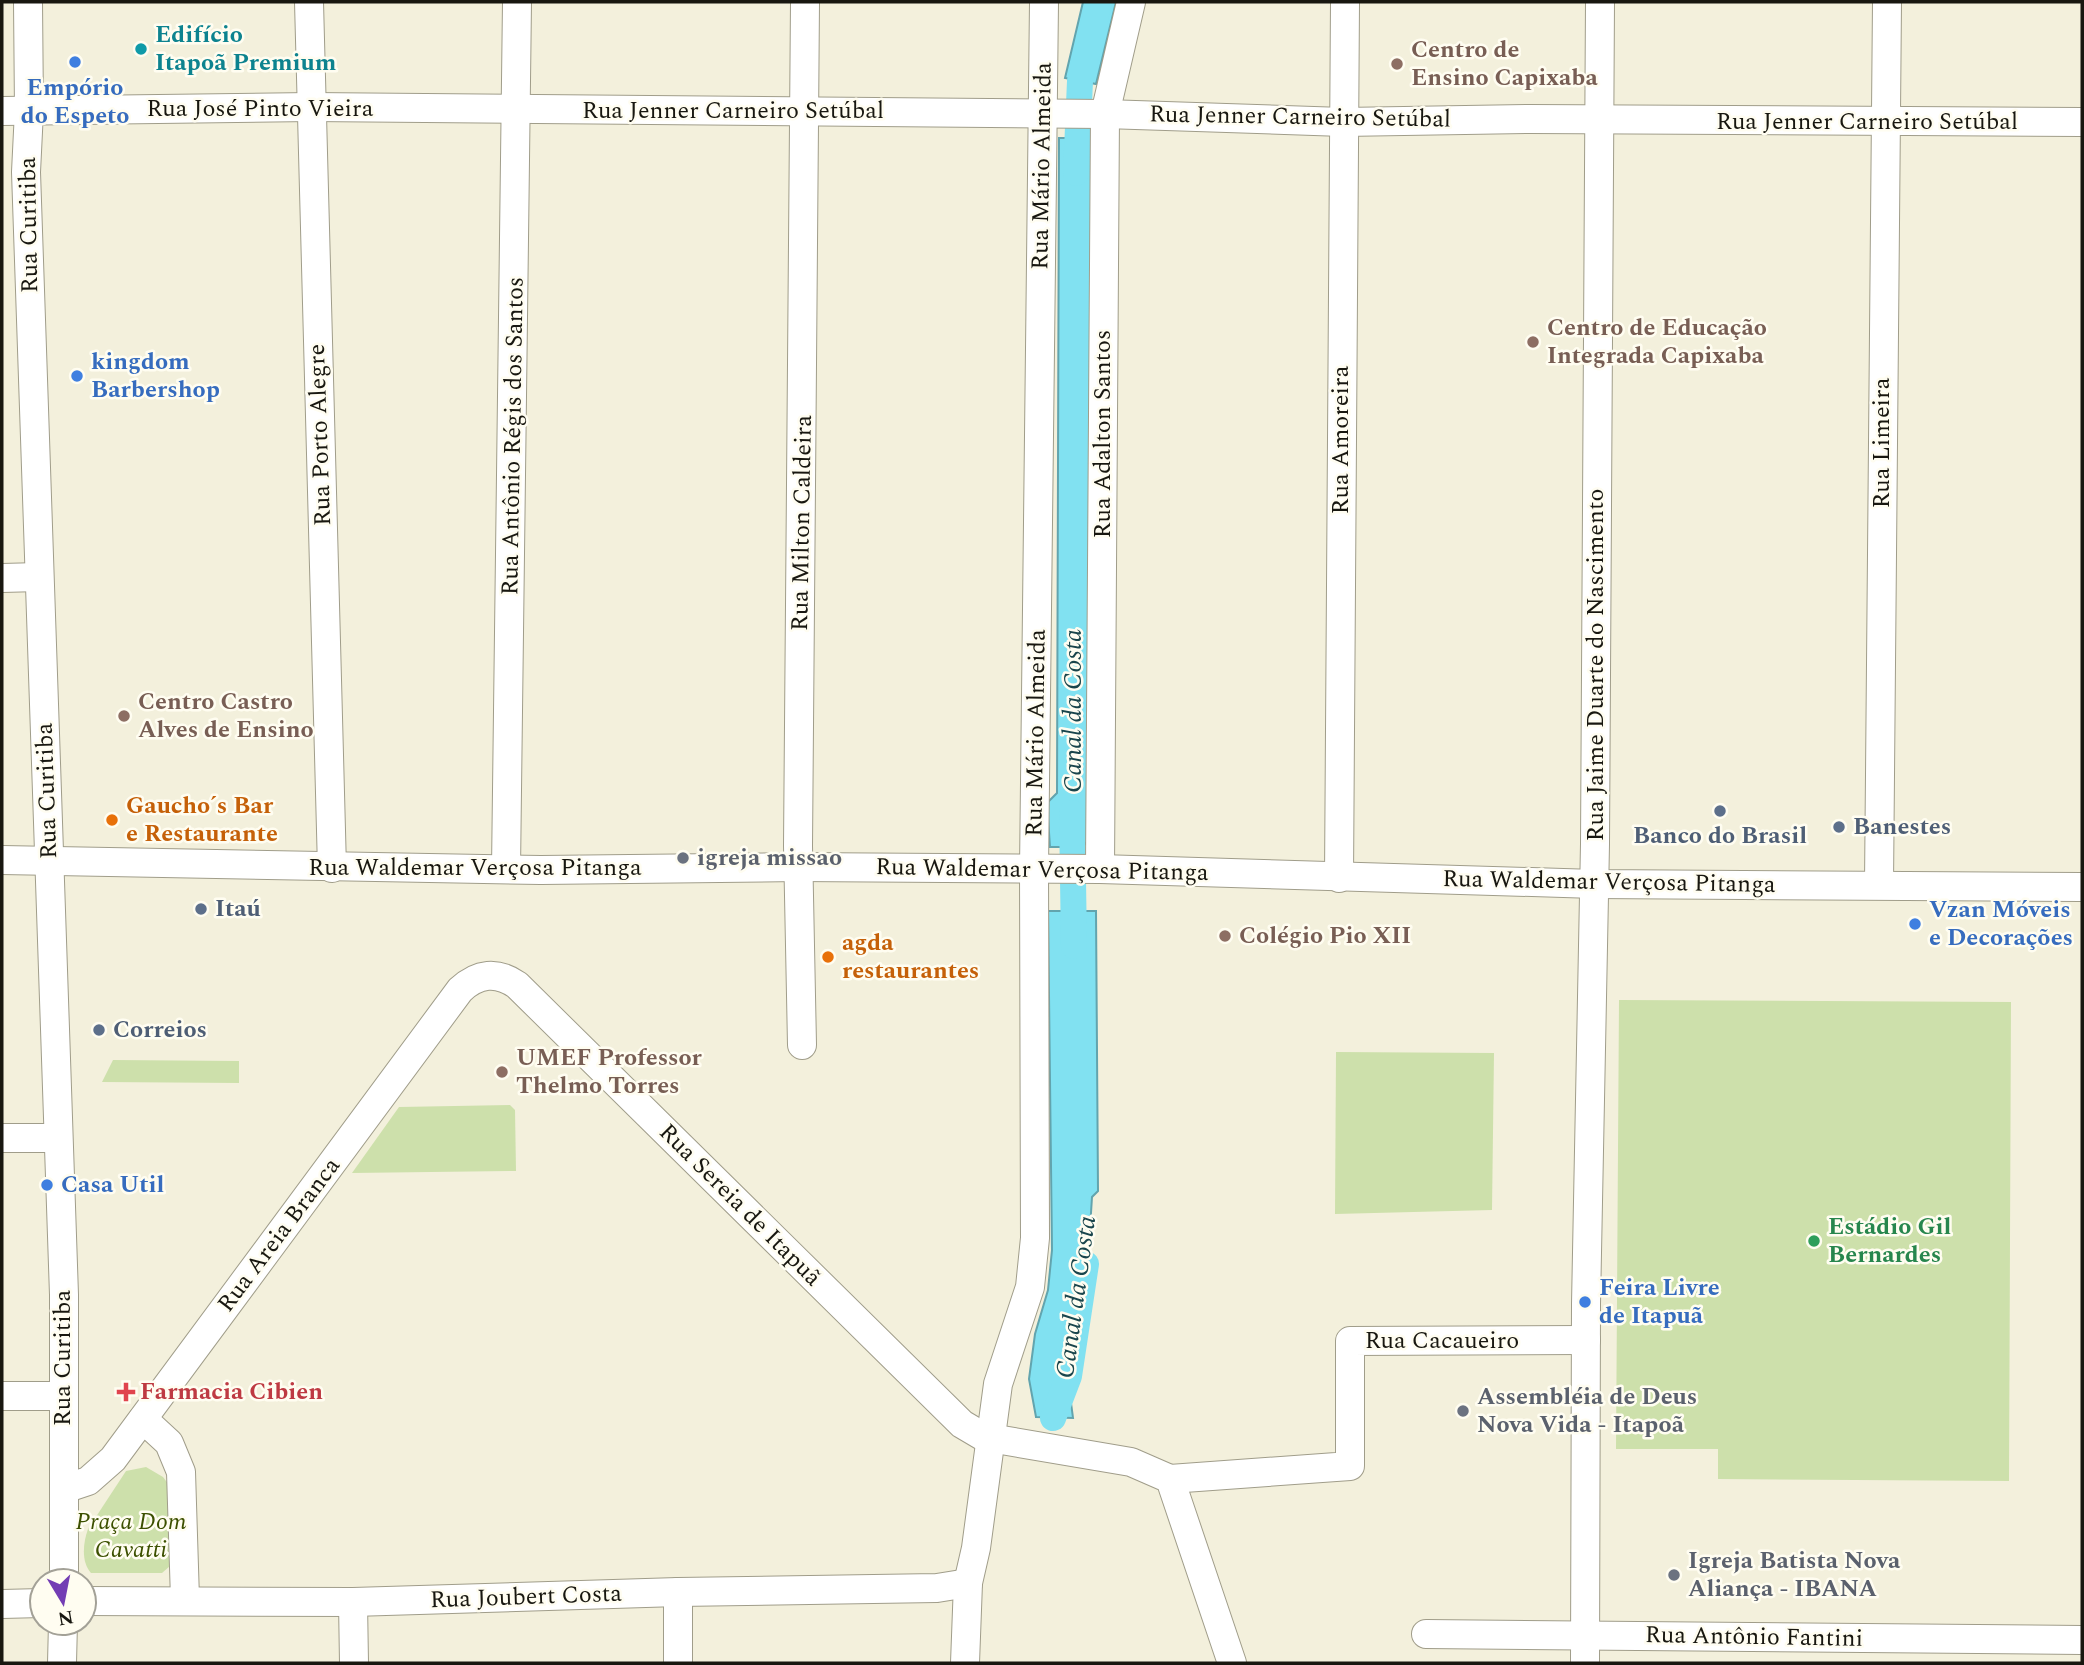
<svg xmlns="http://www.w3.org/2000/svg" width="2084" height="1665" viewBox="0 0 2084 1665" font-family="Spectral,serif">
  <style>
    .green { fill: #cde0ab }
    .water { fill: #81e1f1; stroke: #62a4ae; stroke-width: 2 }
    .lines { fill: none; stroke-linecap: round; stroke-linejoin: round }
    .canal { stroke: #81e1f1; stroke-width: 26 }
    .minor-casing { stroke: #a09d8a; stroke-width: 30 }
    .minor { stroke: #fff; stroke-width: 28 }
    .culture-dot { fill: #0f9aa8; stroke: #fffdf1; stroke-width: 2.5 }
    .shop-dot { fill: #3f7fe0; stroke: #fffdf1; stroke-width: 2.5 }
    .education-dot { fill: #8d6e63; stroke: #fffdf1; stroke-width: 2.5 }
    .service-dot { fill: #5c6f8a; stroke: #fffdf1; stroke-width: 2.5 }
    .food-dot { fill: #e8710a; stroke: #fffdf1; stroke-width: 2.5 }
    .worship-dot { fill: #6b7280; stroke: #fffdf1; stroke-width: 2.5 }
    .leisure-dot { fill: #2e9e5b; stroke: #fffdf1; stroke-width: 2.5 }
    .health-dot { fill: #e0444e; stroke: #fffdf1; stroke-width: 2.5 }
    .labels { text-anchor: middle; dominant-baseline: central; stroke-width: 5; stroke-linejoin: round; paint-order: stroke }
    .culture-label { font-size: 24px; font-weight: bold; fill: #0d838f; stroke: #fffdf1; text-anchor: start }
    .education-label { font-size: 24px; font-weight: bold; fill: #785e54; stroke: #fffdf1; text-anchor: start }
    .shop-label { font-size: 24px; font-weight: bold; fill: #366cbe; stroke: #fffdf1; text-anchor: start }
    .street-label { font-size: 24px; fill: #181710; stroke: #fffdf1 }
    .food-label { font-size: 24px; font-weight: bold; fill: #c56008; stroke: #fffdf1; text-anchor: start }
    .service-label { font-size: 24px; font-weight: bold; fill: #4e5e75; stroke: #fffdf1; text-anchor: start }
    .worship-label { font-size: 24px; font-weight: bold; fill: #5b616d; stroke: #fffdf1; text-anchor: start }
    .leisure-label { font-size: 24px; font-weight: bold; fill: #27864d; stroke: #fffdf1; text-anchor: start }
    .health-label { font-size: 24px; font-weight: bold; fill: #be3a42; stroke: #fffdf1; text-anchor: start }
    .park-label { font-size: 24px; font-style: italic; fill: #3c5000; stroke: #fffdf1 }
    .water-label { font-size: 26px; font-style: italic; fill: #19454c; stroke: #fffdf1 }
  </style>
  <rect width="100%" height="100%" fill="#f3f0dc"/>
  <g class="green">
    <polygon points="1619,1000 2011,1002 2009,1481 1718,1479 1718,1449 1616,1449"/>
    <polygon points="1336,1052 1494,1053 1492,1210 1335,1214"/>
    <polygon points="113,1060 239,1061 239,1083 102,1082"/>
    <polygon points="510,1105 515,1110 516,1171 352,1173 399,1107"/>
    <path d="M146,1467L163,1477L169,1485L170,1566L162,1573H91C81,1562 83,1543 88,1529L126,1471Z"/>
  </g>
  <g class="water">
    <polygon points="1083,2 1116,2 1096,84 1065,78"/>
    <polygon points="1059,138 1093,138 1088,795 1091,838 1082,847 1050,847 1047,803 1057,793"/>
    <path d="M1048,911H1096L1098,1191L1092,1197L1086,1292C1056,1324 1068,1378 1073,1418L1036,1417L1029,1379L1035,1334L1048,1290L1052,1250Z"/>
  </g>
  <g class="lines">
    <g class="canal">
      <polyline points="1076,173 1080,81 1099,2"/>
      <polyline points="1072,813 1074,946"/>
      <polyline points="1053,1418 1069,1376 1086,1264"/>
    </g>
    <defs>
      <g id="minor">
        <polyline points="28,2 29,111 26,172 64,1295 64,1581"/>
        <polyline points="309,2 332,868"/>
        <polyline points="2,111 311,107 1105,114 1343,122 1531,119 2082,122"/>
        <polyline points="2,578 39,577"/>
        <polyline points="2,860 541,870 798,867 1100,869 1595,884 2082,887"/>
        <polyline points="506,869 517,2"/>
        <polyline points="1100,869 1105,114 1131,2"/>
        <polyline points="1339,878 1345,2"/>
        <polyline points="1879,885 1887,2"/>
        <polyline points="802,1045 798,846 805,2"/>
        <polyline points="2,1138 56,1138"/>
        <polyline points="2,1396 63,1396"/>
        <polyline points="143,1419 169,1443 181,1472 185,1599"/>
        <polyline points="1170,1479 1350,1466 1350,1341 1586,1340"/>
        <path d="M64,1489L88,1481L113,1459L460,990C478,973 497,971 517,985L962,1424L984,1437L1131,1462L1170,1479L1232,1663"/>
        <polyline points="678,1592 678,1663"/>
        <polyline points="84,1601 353,1602 678,1592 937,1588 968,1583"/>
        <polyline points="353,1602 354,1663"/>
        <polyline points="2,1604 42,1603"/>
        <polyline points="1426,1634 2082,1640"/>
        <polyline points="62,1663 63,1623"/>
        <polyline points="965,1663 968,1583 976,1548 998,1384 1030,1287 1035,1238 1034,869 1044,2"/>
        <polyline points="1585,1663 1586,1304 1595,844 1600,2"/>
      </g>
    </defs>
    <use href="#minor" class="minor-casing"/>
    <use href="#minor" class="minor"/>
  </g>
  <circle class="culture-dot" cx="141" cy="49" r="7"/>
  <g class="shop-dot">
    <circle cx="75" cy="62" r="7"/>
    <circle cx="77" cy="376" r="7"/>
    <circle cx="1915" cy="924" r="7"/>
    <circle cx="47" cy="1185" r="7"/>
    <circle cx="1585" cy="1302" r="7"/>
  </g>
  <g class="education-dot">
    <circle cx="1397" cy="64" r="7"/>
    <circle cx="1533" cy="342" r="7"/>
    <circle cx="124" cy="716" r="7"/>
    <circle cx="1225" cy="936" r="7"/>
    <circle cx="502" cy="1072" r="7"/>
  </g>
  <g class="service-dot">
    <circle cx="1720" cy="811" r="7"/>
    <circle cx="1839" cy="827" r="7"/>
    <circle cx="201" cy="909" r="7"/>
    <circle cx="99" cy="1030" r="7"/>
  </g>
  <g class="food-dot">
    <circle cx="112" cy="820" r="7"/>
    <circle cx="828" cy="957" r="7"/>
  </g>
  <g class="worship-dot">
    <circle cx="683" cy="858" r="7"/>
    <circle cx="1463" cy="1411" r="7"/>
    <circle cx="1674" cy="1575" r="7"/>
  </g>
  <circle class="leisure-dot" cx="1814" cy="1241" r="7"/>
  <path class="health-dot" d="M122.5 1381.5h7v7h7v7h-7v7h-7v-7h-7v-7h7z"/>
  <g class="labels">
    <g class="culture-label">
      <text x="155" y="35">Edifício<tspan x="155" dy="28">Itapoã Premium</tspan></text>
    </g>
    <g class="education-label">
      <text x="1411" y="50">Centro de<tspan x="1411" dy="28">Ensino Capixaba</tspan></text>
      <text x="1547" y="328">Centro de Educação<tspan x="1547" dy="28">Integrada Capixaba</tspan></text>
      <text x="138" y="702">Centro Castro<tspan x="138" dy="28">Alves de Ensino</tspan></text>
      <text x="1239" y="936">Colégio Pio XII</text>
      <text x="516" y="1058">UMEF Professor<tspan x="516" dy="28">Thelmo Torres</tspan></text>
    </g>
    <g class="shop-label">
      <text x="75" y="88" text-anchor="middle">Empório<tspan x="75" dy="28">do Espeto</tspan></text>
      <text x="91" y="362">kingdom<tspan x="91" dy="28">Barbershop</tspan></text>
      <text x="1929" y="910">Vzan Móveis<tspan x="1929" dy="28">e Decorações</tspan></text>
      <text x="61" y="1185">Casa Util</text>
      <text x="1599" y="1288">Feira Livre<tspan x="1599" dy="28">de Itapuã</tspan></text>
    </g>
    <g class="street-label">
      <text x="260" y="109">Rua José Pinto Vieira</text>
      <text x="733" y="111">Rua Jenner Carneiro Setúbal</text>
      <text transform="translate(1300 117) rotate(1)">Rua Jenner Carneiro Setúbal</text>
      <text x="1867" y="122">Rua Jenner Carneiro Setúbal</text>
      <text transform="translate(1042 166) rotate(-89)">Rua Mário Almeida</text>
      <text transform="translate(29 225) rotate(-91)">Rua Curitiba</text>
      <text transform="translate(1103 434) rotate(-90)">Rua Adalton Santos</text>
      <text transform="translate(320 435) rotate(-92)">Rua Porto Alegre</text>
      <text transform="translate(513 436) rotate(-89)">Rua Antônio Régis dos Santos</text>
      <text transform="translate(1341 440) rotate(-90)">Rua Amoreira</text>
      <text transform="translate(1882 443) rotate(-90)">Rua Limeira</text>
      <text transform="translate(802 523) rotate(-89)">Rua Milton Caldeira</text>
      <text transform="translate(1596 665) rotate(-90)">Rua Jaime Duarte do Nascimento</text>
      <text transform="translate(1036 733) rotate(-89)">Rua Mário Almeida</text>
      <text transform="translate(47 791) rotate(-92)">Rua Curitiba</text>
      <text x="475" y="868">Rua Waldemar Verçosa Pitanga</text>
      <text transform="translate(1042 870) rotate(1)">Rua Waldemar Verçosa Pitanga</text>
      <text transform="translate(1609 882) rotate(1)">Rua Waldemar Verçosa Pitanga</text>
      <text transform="translate(740 1205) rotate(45)">Rua Sereia de Itapuã</text>
      <text transform="translate(279 1235) rotate(-53)">Rua Areia Branca</text>
      <text x="1442" y="1341">Rua Cacaueiro</text>
      <text transform="translate(63 1358) rotate(-90)">Rua Curitiba</text>
      <text transform="translate(526 1597) rotate(-2)">Rua Joubert Costa</text>
      <text transform="translate(1754 1637) rotate(1)">Rua Antônio Fantini</text>
    </g>
    <g class="food-label">
      <text x="126" y="806">Gaucho´s Bar<tspan x="126" dy="28">e Restaurante</tspan></text>
      <text x="842" y="943">agda<tspan x="842" dy="28">restaurantes</tspan></text>
    </g>
    <g class="service-label">
      <text x="1853" y="827">Banestes</text>
      <text x="1720" y="836" text-anchor="middle">Banco do Brasil</text>
      <text x="215" y="909">Itaú</text>
      <text x="113" y="1030">Correios</text>
    </g>
    <g class="worship-label">
      <text x="697" y="858">igreja missao</text>
      <text x="1477" y="1397">Assembléia de Deus<tspan x="1477" dy="28">Nova Vida - Itapoã</tspan></text>
      <text x="1688" y="1561">Igreja Batista Nova<tspan x="1688" dy="28">Aliança - IBANA</tspan></text>
    </g>
    <g class="leisure-label">
      <text x="1828" y="1227">Estádio Gil<tspan x="1828" dy="28">Bernardes</tspan></text>
    </g>
    <g class="health-label">
      <text x="140" y="1392">Farmacia Cibien</text>
    </g>
    <g class="park-label">
      <text x="131" y="1522">Praça Dom<tspan x="131" dy="28">Cavatti</tspan></text>
    </g>
    <g class="water-label">
      <text transform="translate(1073 711) rotate(-90)">Canal da Costa</text>
      <text transform="translate(1076 1297) rotate(-82)">Canal da Costa</text>
    </g>
  </g>
  <rect width="2084" height="1665" fill="none" stroke="#181710" stroke-width="7"/>
  <g transform="translate(63 1602) rotate(170)"><circle r="33" fill="#fffdf1" stroke="#a3a197" stroke-width="2"/>
  <path d="M0-5L12 26L0 18L-12 26Z" fill="#733db4"/>
  <text y="-10" font-size="19" font-weight="bold" text-anchor="middle" fill="#181710">N</text>
  </g>
</svg>
